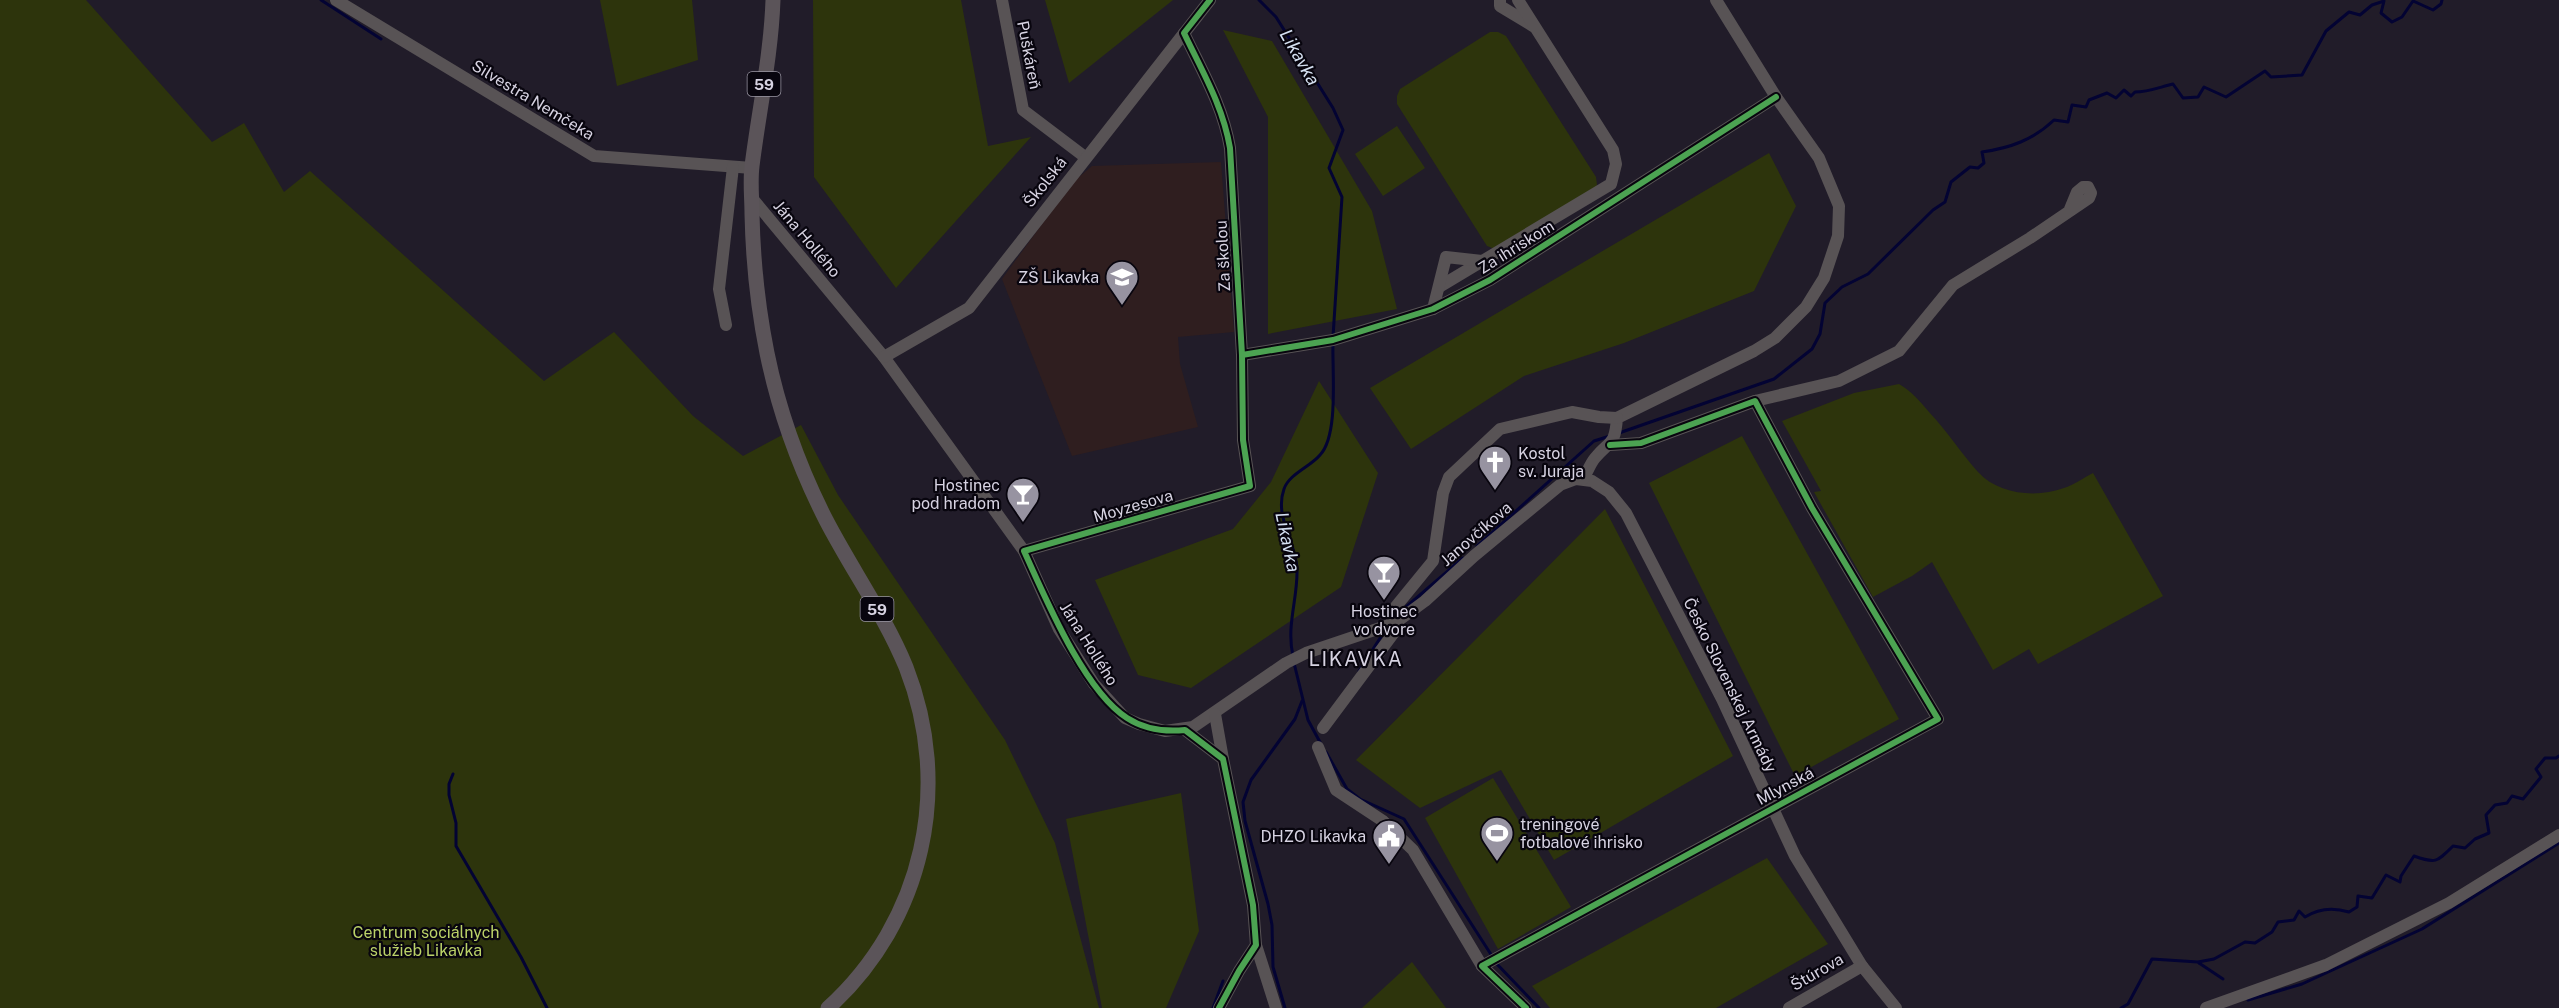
<svg xmlns="http://www.w3.org/2000/svg" width="2559" height="1008" viewBox="0 0 2559 1008" font-family="'Public Sans',sans-serif">
  <style>
    .education { fill: #2f1e1f }
    .green { fill: #2d340c }
    .lines { fill: none; stroke-linecap: round; stroke-linejoin: round }
    .stream { stroke: #030333; stroke-width: 3 }
    .minor { stroke: #585355; stroke-width: 12 }
    .major { stroke: #5b5459; stroke-width: 15 }
    .cycleway-casing { stroke: #08050e; stroke-width: 10 }
    .cycleway { stroke: #4ca352; stroke-width: 6 }
    .labels { text-anchor: middle; dominant-baseline: central; stroke-width: 4.5; stroke-linejoin: round; paint-order: stroke }
    .shield { fill: #08050e; stroke: #9995a2; stroke-width: 1.5 }
    .shield-label { font-size: 15px; font-weight: bold; fill: #d7d3e2 }
    .street-label { font-size: 16px; fill: #d7d3e2; stroke: #08050e }
    .poi-label { font-size: 16px; fill: #d7d3e2; stroke: #08050e; text-anchor: end }
    .park-label { font-size: 16px; fill: #bbd268; stroke: #08050e }
    .water-label { font-size: 18px; font-style: italic; fill: #d5e0f1; stroke: #08050e }
    .quarter-label { font-size: 20px; letter-spacing: 1.5px; fill: #d7d3e2; stroke: #08050e }
  </style>
  <rect width="100%" height="100%" fill="#211c29"/>
  <polygon class="education" points="1221,162 1234,332 1178,337 1180,364 1198,427 1072,456 1002,279 1072,183 1092,166"/>
  <g class="green">
    <polygon points="0,0 86,0 212,142 244,123 284,192 310,171 544,381 614,332 693,416 743,456 801,425 838,495 1005,740 1055,843 1099,1008 0,1008"/>
    <polygon points="600,0 692,0 698,60 617,86"/>
    <polygon points="813,0 961,0 988,146 1031,137 896,288 814,177"/>
    <polygon points="1045,0 1173,0 1069,83"/>
    <polygon points="1223,30 1272,41 1372,211 1397,309 1268,334 1268,117"/>
    <polygon points="1490,32 1498,32 1506,36 1596,177 1597,185 1593,192 1495,249 1487,246 1397,104 1397,96 1400,89"/>
    <polygon points="1397,126 1425,168 1383,196 1355,154"/>
    <polygon points="1769,153 1796,206 1754,291 1624,343 1524,376 1411,449 1370,388"/>
    <polygon points="1319,381 1378,473 1341,587 1191,688 1138,675 1095,580 1233,529 1271,482"/>
    <path d="M1899,384C1911,391 1920,401 1929,412C1947,431 1961,453 1978,472C1999,495 2037,498 2064,488C2074,485 2083,478 2093,473L2163,596L2038,664L2029,649L1993,670L1932,562L1912,576L1873,597L1814,492L1821,491L1782,421L1854,393Z"/>
    <polygon points="1742,436 1899,719 1795,776 1649,483"/>
    <polygon points="1605,509 1733,756 1554,860 1501,770 1420,808 1356,760"/>
    <polygon points="1493,778 1571,907 1498,949 1425,818"/>
    <polygon points="1181,793 1199,931 1166,1008 1102,1008 1066,819"/>
    <polygon points="1767,858 1828,944 1716,1008 1550,1008 1532,986"/>
    <polygon points="1412,962 1446,1008 1362,1008"/>
  </g>
  <g class="lines">
    <g class="stream">
      <polyline points="321,0 381,39"/>
      <polyline points="1259,0 1276,17 1333,108 1343,130 1329,168 1342,197 1333,337"/>
      <path d="M1619,433L1774,379L1812,349L1820,334L1825,303L1842,287L1868,274L1933,210L1945,202L1951,182L1970,167L1978,168L1984,163L1982,152C2010,148 2033,140 2054,120L2068,122L2072,105L2086,107L2089,100L2107,93L2116,98L2124,90L2131,96L2135,92C2148,92 2160,87 2173,84L2183,98L2198,97L2204,87L2226,97L2265,71L2271,77L2302,75L2326,31L2349,12L2360,15L2372,5L2384,1L2381,13L2392,22L2402,17L2413,1L2433,10L2441,4L2442,0"/>
      <polyline points="1477,546 1594,441 1610,436"/>
      <polyline points="1399,613 1463,558"/>
      <path d="M1293,656C1286,626 1298,598 1297,569C1296,542 1274,517 1284,489C1289,474 1310,467 1320,455C1339,435 1332,371 1333,343"/>
      <polyline points="1294,663 1308,720 1321,744"/>
      <polyline points="1359,671 1384,632"/>
      <polyline points="1326,752 1347,789 1360,799 1404,819 1492,956"/>
      <polyline points="453,774 449,784 449,795 456,823 456,846 521,957 547,1008"/>
      <polyline points="1495,962 1539,1008"/>
      <polyline points="2199,963 2223,979"/>
      <polyline points="2248,1000 2302,984 2422,929 2559,843"/>
      <polyline points="1213,1008 1223,981"/>
      <polyline points="1285,1008 1273,967 1272,925 1268,904 1245,821 1243,802 1251,780 1295,719 1302,701"/>
      <path d="M2121,1008L2128,1004L2152,959L2198,962L2214,959L2245,942L2255,943L2272,932L2278,922L2294,920L2299,911L2305,917C2319,908 2333,907 2349,912L2357,907L2358,896L2372,898L2386,875L2400,882L2401,876L2414,856C2436,864 2437,862 2453,846L2465,848L2475,839L2489,833L2486,815L2495,805L2507,803L2512,796L2523,799L2541,777L2536,769L2545,758H2556L2559,756"/>
    </g>
    <g class="minor">
      <polyline points="336,0 594,156 752,168"/>
      <polyline points="1002,0 1023,110 1085,157"/>
      <polyline points="1500,0 1500,6 1533,26"/>
      <polyline points="752,198 884,357 1024,551 1059,629 1094,684 1125,718 1139,724 1165,731 1193,727 1286,663 1306,653 1395,623 1425,601 1474,556 1560,485 1576,479 1592,481 1609,492 1626,513 1722,699 1795,856 1862,966 1896,1008"/>
      <polyline points="1439,287 1611,184 1616,164 1613,150 1518,0"/>
      <polyline points="1433,309 1446,257 1482,261"/>
      <polyline points="726,325 719,289 733,167"/>
      <polyline points="1242,355 1333,340 1433,309 1490,280 1776,97"/>
      <polyline points="884,357 969,308 1210,0"/>
      <polyline points="1755,401 1839,381 1899,351 1953,285 2030,238 2089,198 2091,193 2088,187 2083,187 2077,192 2070,209"/>
      <path d="M1583,479C1587,473 1590,464 1595,458C1610,440 1615,446 1617,418L1754,351L1775,338L1806,307L1824,278L1838,236L1839,206L1819,158L1776,97L1716,0"/>
      <path d="M1024,551L1250,486L1243,440L1242,355L1230,148C1223,106 1202,71 1184,33"/>
      <polyline points="1215,714 1223,759"/>
      <polyline points="1323,728 1393,634 1395,623 1393,610 1433,561 1443,493 1449,477 1500,429 1572,412 1599,417 1617,418"/>
      <polyline points="1185,730 1223,759 1253,905 1256,945 1276,1008"/>
      <polyline points="1318,747 1336,790 1383,821 1413,850 1482,966"/>
      <polyline points="1219,1008 1239,971 1256,945"/>
      <polyline points="1526,1008 1482,966 1938,719 1812,508 1755,401 1641,443 1610,445"/>
      <polyline points="1789,1008 1862,966"/>
      <polyline points="2206,1008 2326,965 2449,903 2559,835"/>
    </g>
    <path class="major" d="M773,0C771,56 759,110 752,166C750,182 752,198 752,214C753,261 758,308 767,353C779,412 799,467 826,520C852,570 885,616 906,667C953,787 924,921 828,1008"/>
    <defs>
      <g id="cycleway">
        <path d="M1210,0L1184,33C1202,71 1223,106 1230,148L1242,355L1243,440L1250,486L1024,551C1045,597 1084,691 1127,718C1144,729 1165,732 1185,730L1223,759L1253,905L1256,945L1239,971L1219,1008"/>
        <polyline points="1242,355 1333,340 1433,309 1490,280 1776,97"/>
        <polyline points="1526,1008 1482,966 1938,719 1812,508 1755,401 1641,443 1610,445"/>
      </g>
    </defs>
    <use href="#cycleway" class="cycleway-casing"/>
    <use href="#cycleway" class="cycleway"/>
  </g>
  <defs>
    <symbol id="school-pin" viewBox="-11 -11 22 30"><path d="M0 17L-7.5 6A9.5 9.5 0 1 1 7.5 6Z" fill="#9793a1" stroke="#08050e"/><path d="M0-5L7-2L0 1L-7-2ZM-4 1L0 2.5L4 1V4Q0 6-4 4Z" fill="#fff"/></symbol>
    <symbol id="church-pin" viewBox="-11 -11 22 30"><path d="M0 17L-7.5 6A9.5 9.5 0 1 1 7.5 6Z" fill="#9793a1" stroke="#08050e"/><path d="M-1.2-6h2.4v3.5h3.3v2.4h-3.3V6h-2.4V-.1h-3.3v-2.4h3.3Z" fill="#fff"/></symbol>
    <symbol id="bar-pin" viewBox="-11 -11 22 30"><path d="M0 17L-7.5 6A9.5 9.5 0 1 1 7.5 6Z" fill="#9793a1" stroke="#08050e"/><path d="M-6-5H6L.8 .8V4.5H3.5V6h-7V4.5H-.8V.8Z" fill="#fff"/></symbol>
    <symbol id="stadium-pin" viewBox="-11 -11 22 30"><path d="M0 17L-7.5 6A9.5 9.5 0 1 1 7.5 6Z" fill="#9793a1" stroke="#08050e"/><path d="M0-5a6.5 5 0 1 0 0 10a6.5 5 0 1 0 0-10ZM-3.5-1.8h7v3.6h-7Z" fill="#fff"/></symbol>
    <symbol id="civic-pin" viewBox="-11 -11 22 30"><path d="M0 17L-7.5 6A9.5 9.5 0 1 1 7.5 6Z" fill="#9793a1" stroke="#08050e"/><path d="M-.6-6.5H3V-4.5H.6V-3L4-1V1h2V6H-6V1h2V-1L-.6-3ZM-1.2 2.5V6h2.4V2.5Z" fill="#fff"/></symbol>
  </defs>
  <g fill-rule="evenodd">
    <use href="#school-pin" x="1103" y="258" width="38" height="52"/>
    <use href="#church-pin" x="1476" y="443" width="38" height="52"/>
    <use href="#bar-pin" x="1004" y="475" width="38" height="52"/>
    <use href="#bar-pin" x="1365" y="553" width="38" height="52"/>
    <use href="#stadium-pin" x="1478" y="814" width="38" height="52"/>
    <use href="#civic-pin" x="1370" y="817" width="38" height="52"/>
  </g>
  <g class="labels">
    <g class="shield">
      <rect x="747.5" y="72" width="33" height="24" rx="4.5"/>
      <rect x="860.5" y="597" width="33" height="24" rx="4.5"/>
    </g>
    <g class="shield-label">
      <text x="764" y="84">59</text>
      <text x="877" y="609">59</text>
    </g>
    <g class="street-label">
      <text transform="translate(1029 55) rotate(79)">Puškáreň</text>
      <text transform="translate(533 100) rotate(31)">Silvestra Nemčeka</text>
      <text transform="translate(1045 182) rotate(-52)">Školská</text>
      <text transform="translate(807 239) rotate(50)">Jána Hollého</text>
      <text transform="translate(1516 247) rotate(-32)">Za ihriskom</text>
      <text transform="translate(1223 256) rotate(-93)">Za školou</text>
      <text transform="translate(1133 506) rotate(-16)">Moyzesova</text>
      <text transform="translate(1476 534) rotate(-41)">Janovčíkova</text>
      <text transform="translate(1089 644) rotate(58)">Jána Hollého</text>
      <text transform="translate(1730 685) rotate(64)">Česko Slovenskej Armády</text>
      <text transform="translate(1785 786) rotate(-28)">Mlynská</text>
      <text transform="translate(1817 972) rotate(-30)">Štúrova</text>
    </g>
    <g class="poi-label">
      <text x="1099" y="277">ZŠ Likavka</text>
      <text x="1518" y="453" text-anchor="start">Kostol<tspan x="1518" dy="18">sv. Juraja</tspan></text>
      <text x="1000" y="485">Hostinec<tspan x="1000" dy="18">pod hradom</tspan></text>
      <text x="1384" y="611" text-anchor="middle">Hostinec<tspan x="1384" dy="18">vo dvore</tspan></text>
      <text x="1520" y="824" text-anchor="start">treningové<tspan x="1520" dy="18">fotbalové ihrisko</tspan></text>
      <text x="1366" y="836">DHZO Likavka</text>
    </g>
    <g class="park-label">
      <text x="426" y="932">Centrum sociálnych<tspan x="426" dy="18">služieb Likavka</tspan></text>
    </g>
    <g class="water-label">
      <text transform="translate(1300 57) rotate(60)">Likavka</text>
      <text transform="translate(1288 542) rotate(78)">Likavka</text>
    </g>
    <g class="quarter-label">
      <text x="1356" y="659">LIKAVKA</text>
    </g>
  </g>
</svg>
